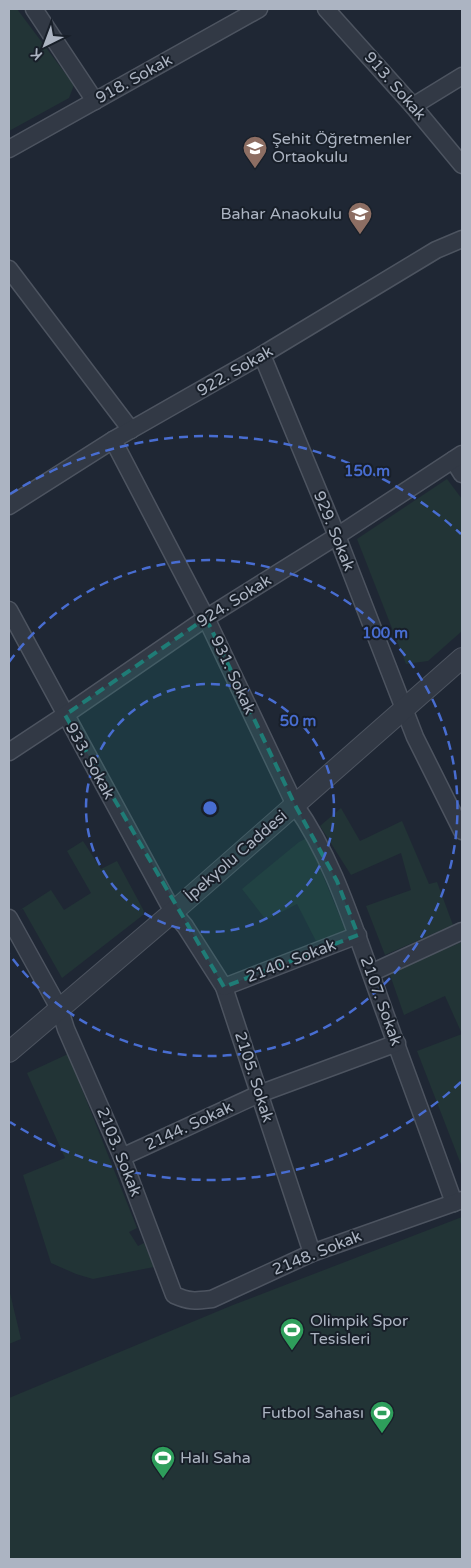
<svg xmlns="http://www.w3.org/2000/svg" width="471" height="1568" viewBox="0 0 471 1568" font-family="'Varela Round',sans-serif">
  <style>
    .green { fill: #223436 }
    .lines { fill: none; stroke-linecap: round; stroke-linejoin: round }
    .minor-casing { stroke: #4d5460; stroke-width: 19 }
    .tertiary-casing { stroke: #4d5460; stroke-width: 22 }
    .minor { stroke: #323945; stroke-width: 16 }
    .tertiary { stroke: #323945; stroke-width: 20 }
    .marked { fill: #1f7c76; fill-opacity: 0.2; stroke: #1f7c76; stroke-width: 4; stroke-dasharray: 10 6; stroke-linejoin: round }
    .ring { fill: none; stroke: #486dd1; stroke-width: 2.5; stroke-dasharray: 9 6 }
    .labels { text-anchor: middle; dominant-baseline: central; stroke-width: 4; stroke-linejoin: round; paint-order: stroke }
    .street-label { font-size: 16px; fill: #acb4c2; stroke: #181f29 }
    .poi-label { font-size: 16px; fill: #acb4c2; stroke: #181f29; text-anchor: start }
    .centre { fill: #486dd1; stroke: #181f29; stroke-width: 2.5 }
    .ring-label { font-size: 15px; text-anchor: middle; font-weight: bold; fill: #486dd1; stroke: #181f29; stroke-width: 4; stroke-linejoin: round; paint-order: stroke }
  </style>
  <rect width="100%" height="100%" fill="#1f2734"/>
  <g class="green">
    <polygon points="9,9 17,9 74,85 69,98 9,131"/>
    <polygon points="447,479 462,499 462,631 428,661 406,664 357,539"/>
    <polygon points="341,808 360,841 402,821 429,884 437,882 453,925 385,955 366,906 411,890 401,853 351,875 320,826"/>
    <polygon points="305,839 310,844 347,934 317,943 297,904 266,920 242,889 299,842"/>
    <polygon points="83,841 101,869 117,861 144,911 143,915 62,978 23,909 20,910 51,890 64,910 91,893 67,851"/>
    <polygon points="462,942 462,1167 417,1051 462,1034 445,996 404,1015 389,972"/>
    <polygon points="68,1054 137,1228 129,1232 138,1246 144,1243 154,1267 93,1279 76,1274 51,1263 23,1175 65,1158 27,1073"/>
    <polygon points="462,1217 462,1559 9,1559 9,1398 233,1305"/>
    <polygon points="9,1289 21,1339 9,1344"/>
  </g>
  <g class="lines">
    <defs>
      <g id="minor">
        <polyline points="34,9 95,101"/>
        <polyline points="326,9 413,106 462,165"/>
        <polyline points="413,106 462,76"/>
        <polyline points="9,149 259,9"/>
        <polyline points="9,269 131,430"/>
        <polyline points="262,355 337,536 415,737 462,831"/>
        <path d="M113,440L206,618L295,805C331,856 350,916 371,974C398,1051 427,1127 454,1203"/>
        <polyline points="453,460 462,474"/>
        <polyline points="9,506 113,440 262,355 436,250 462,239"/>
        <polyline points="9,610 173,912 185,926 224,987 312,1253"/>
        <polyline points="9,752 65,715 206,618 337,536 462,454"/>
        <path d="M9,918L60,1010L66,1029L122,1157L174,1295C190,1302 195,1301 212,1299L312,1253L462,1200"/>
        <polyline points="371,973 462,931"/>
        <polyline points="224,987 358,935"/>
        <polyline points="122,1157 259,1094 397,1043"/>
      </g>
      <polyline id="tertiary" points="9,1052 173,912 462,658"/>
    </defs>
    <use href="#minor" class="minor-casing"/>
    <use href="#tertiary" class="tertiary-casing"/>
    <use href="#minor" class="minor"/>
    <use href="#tertiary" class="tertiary"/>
  </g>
  <path class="marked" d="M206,618L295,805L337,881L358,935L224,987L65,715Z"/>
  <g class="ring">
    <circle cx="210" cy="808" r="124"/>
    <path d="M9 662A248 248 0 1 1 9 954"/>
    <path d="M461 1082A372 372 0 0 1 10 1122M10 494A372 372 0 0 1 461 534"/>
  </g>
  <defs>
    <symbol id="school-pin" viewBox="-11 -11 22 30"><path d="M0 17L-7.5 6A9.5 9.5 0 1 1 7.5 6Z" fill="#8d6e63" stroke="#181f29"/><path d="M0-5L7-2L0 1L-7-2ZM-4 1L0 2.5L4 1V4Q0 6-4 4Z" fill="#fff"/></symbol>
    <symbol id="stadium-pin" viewBox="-11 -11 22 30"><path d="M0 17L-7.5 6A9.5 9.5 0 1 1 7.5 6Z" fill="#2e9e5b" stroke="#181f29"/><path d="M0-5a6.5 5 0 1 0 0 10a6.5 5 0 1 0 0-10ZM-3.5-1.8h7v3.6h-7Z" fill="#fff"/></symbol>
  </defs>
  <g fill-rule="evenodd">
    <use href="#school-pin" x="241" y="134" width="28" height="38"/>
    <use href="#school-pin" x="346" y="200" width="28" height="38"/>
    <use href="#stadium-pin" x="278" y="1316" width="28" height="38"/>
    <use href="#stadium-pin" x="368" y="1399" width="28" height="38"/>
    <use href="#stadium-pin" x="149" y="1444" width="28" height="38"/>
  </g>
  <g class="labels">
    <g class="street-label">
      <text transform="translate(134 79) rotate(-29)">918. Sokak</text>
      <text transform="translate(395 86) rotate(49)">913. Sokak</text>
      <text transform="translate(235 371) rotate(-30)">922. Sokak</text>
      <text transform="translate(334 531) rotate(68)">929. Sokak</text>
      <text transform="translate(234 601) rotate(-32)">924. Sokak</text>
      <text transform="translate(233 675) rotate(65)">931. Sokak</text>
      <text transform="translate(90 761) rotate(61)">933. Sokak</text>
      <text transform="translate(236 856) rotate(-41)">İpekyolu Caddesi</text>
      <text transform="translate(291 961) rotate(-21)">2140. Sokak</text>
      <text transform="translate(381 1001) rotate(70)">2107. Sokak</text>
      <text transform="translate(254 1077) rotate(72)">2105. Sokak</text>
      <text transform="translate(189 1126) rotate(-25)">2144. Sokak</text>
      <text transform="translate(119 1152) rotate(68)">2103. Sokak</text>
      <text transform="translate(317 1253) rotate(-22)">2148. Sokak</text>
    </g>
    <g class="poi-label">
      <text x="272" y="139">Şehit Öğretmenler<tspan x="272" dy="18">Ortaokulu</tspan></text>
      <text x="342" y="214" text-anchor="end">Bahar Anaokulu</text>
      <text x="310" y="1321">Olimpik Spor<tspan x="310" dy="18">Tesisleri</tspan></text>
      <text x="364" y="1413" text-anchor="end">Futbol Sahası</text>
      <text x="180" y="1458">Halı Saha</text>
    </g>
  </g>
  <circle cx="210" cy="808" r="8" class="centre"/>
  <g class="ring-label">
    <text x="367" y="476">150 m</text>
    <text x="385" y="638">100 m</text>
    <text x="298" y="726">50 m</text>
  </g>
  <rect width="471" height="1568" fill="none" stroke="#acb4c2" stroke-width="20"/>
  <g transform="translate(45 45) rotate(222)" stroke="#181f29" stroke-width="4" paint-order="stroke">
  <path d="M0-4L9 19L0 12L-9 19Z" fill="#acb4c2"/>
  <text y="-8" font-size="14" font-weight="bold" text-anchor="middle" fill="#acb4c2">K</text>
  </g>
</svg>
